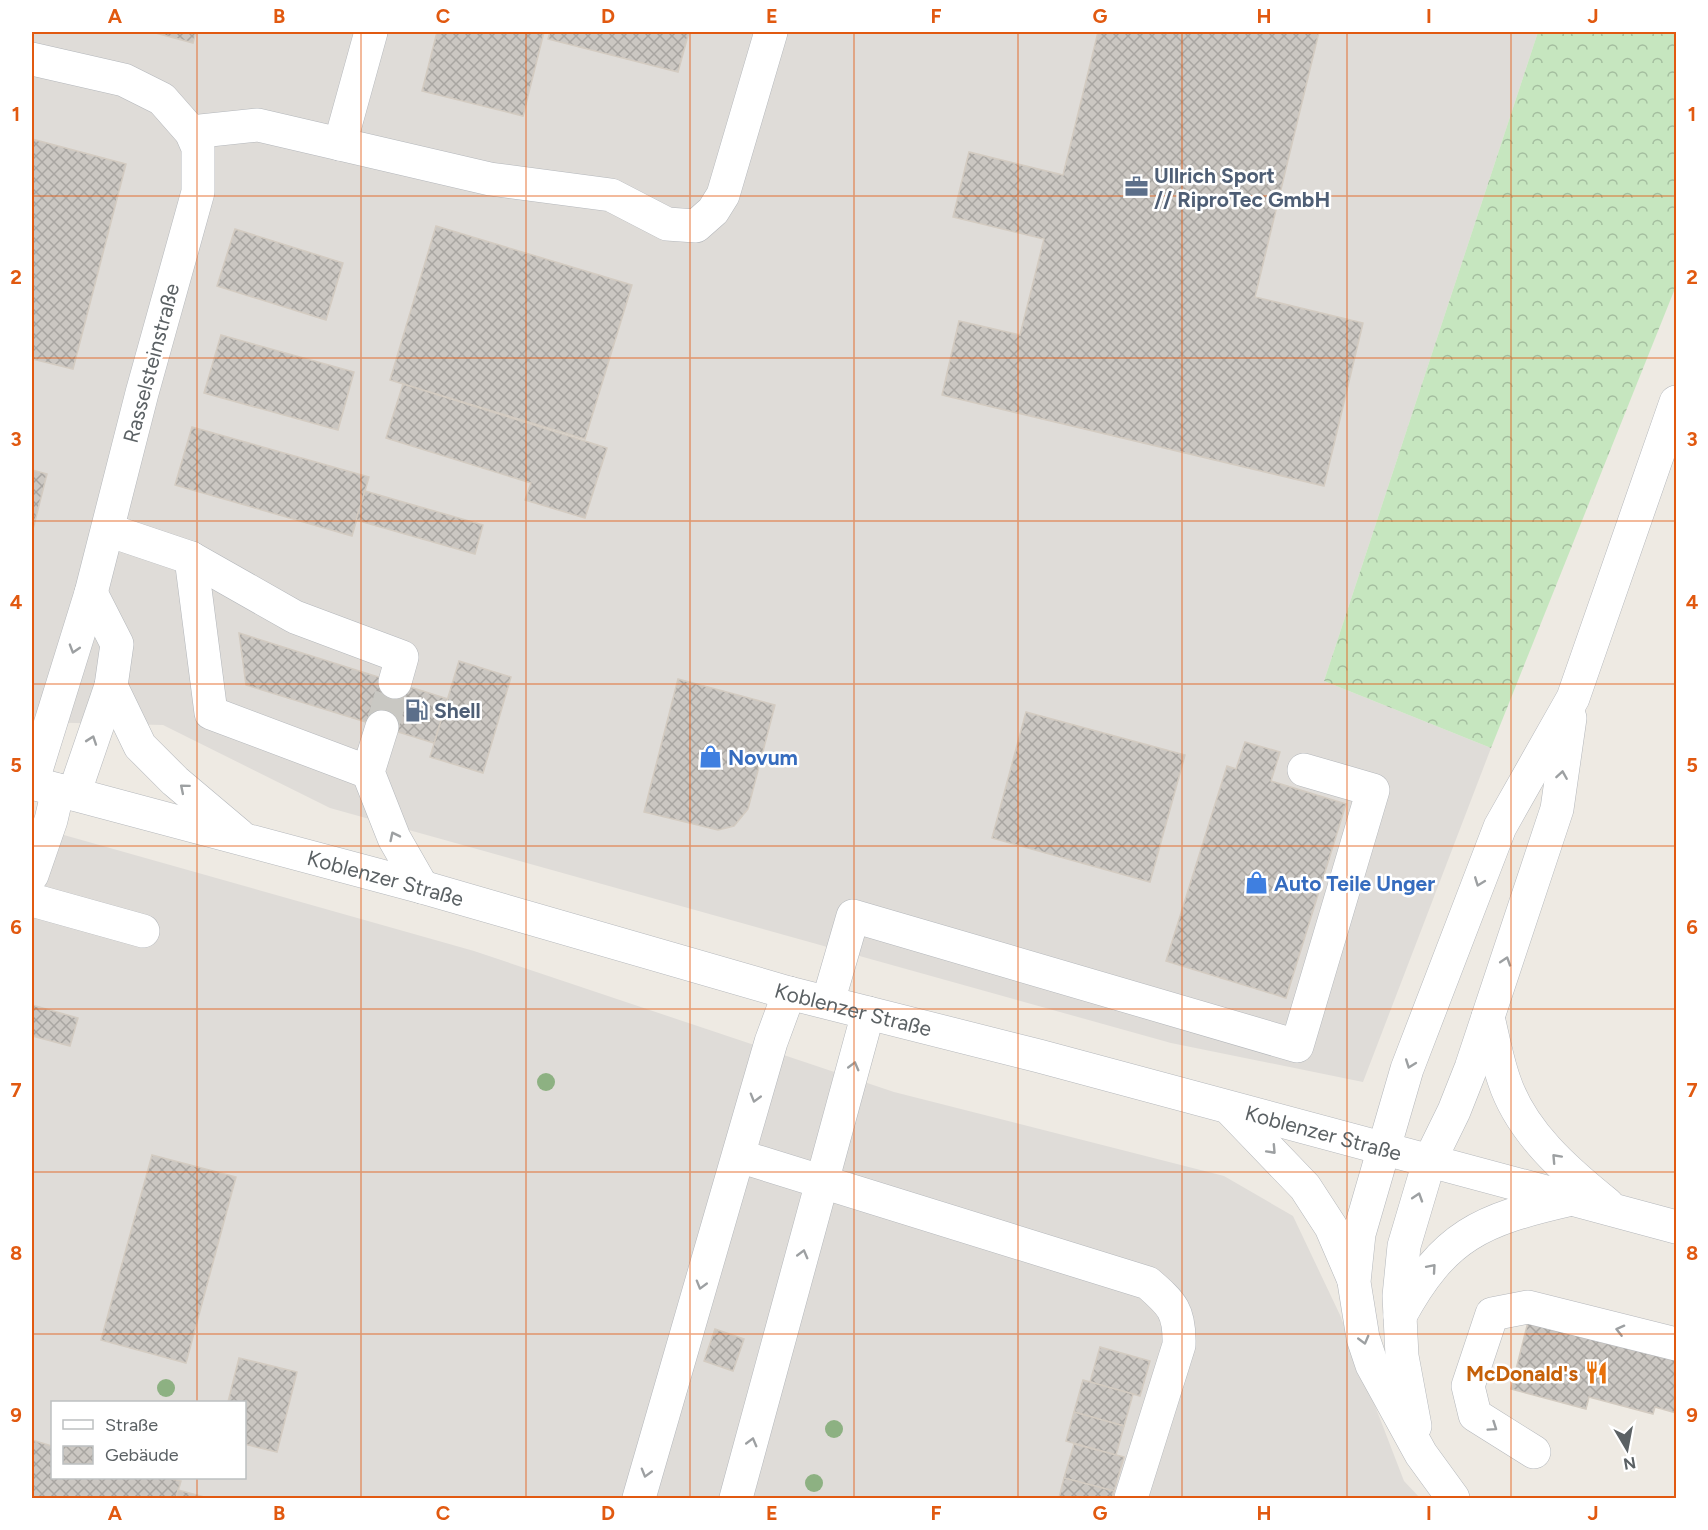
<svg xmlns="http://www.w3.org/2000/svg" width="1708" height="1530" viewBox="0 0 1708 1530" font-family="Figtree,sans-serif">
  <style>
    .industrial { fill: #dfdcd8; fill-rule: evenodd }
    .forest { fill: url(#forest-crowns) }
    .building { fill: url(#building-cross-hatch); stroke: #d3cbc1; stroke-width: 1.5 }
    .lines { fill: none; stroke-linecap: round; stroke-linejoin: round }
    .minor-tunnel { stroke: #c9c8c3; stroke-width: 33; stroke-dasharray: 33 16; stroke-linecap: butt }
    .minor-casing { stroke: #b4b7bb; stroke-width: 34 }
    .minor { stroke: #fff; stroke-width: 33 }
    .tree { fill: #8db182 }
    .oneway { stroke: #9da0a2 }
    .grid { fill: none; stroke: #e15910; stroke-width: 1.5; stroke-opacity: 0.55 }
    .labels { text-anchor: middle; dominant-baseline: central; stroke-width: 5; stroke-linejoin: round; paint-order: stroke }
    .service-label { font-size: 21px; font-weight: bold; fill: #4e5e75; stroke: #fff; text-anchor: start }
    .street-label { font-size: 21px; fill: #5b6164; stroke: #fff }
    .shop-label { font-size: 21px; font-weight: bold; fill: #366cbe; stroke: #fff; text-anchor: start }
    .food-label { font-size: 21px; font-weight: bold; fill: #c56008; stroke: #fff; text-anchor: end }
    .neatline { fill: none; stroke: #e15910; stroke-width: 2 }
    .grid-label { font-size: 20px; text-anchor: middle; font-weight: bold; fill: #e15910 }
  </style>
  <defs>
    <pattern id="forest-crowns" width="20" height="18" patternUnits="userSpaceOnUse" patternTransform="scale(1.5)"><rect width="20" height="18" fill="#c6e6bf"/><path d="M2 6a3 3 0 1 1 6 0M12 15a3 3 0 1 1 6 0" fill="none" stroke="#a4be9f"/></pattern>
    <pattern id="building-cross-hatch" width="8" height="8" patternUnits="userSpaceOnUse" patternTransform="scale(1.5)"><rect width="8" height="8" fill="#cbc7c2"/><path d="M0 0l8 8M0 8l8-8" fill="none" stroke="#a8a5a1"/></pattern>
  </defs>
  <rect width="100%" height="100%" fill="#eeeae3"/>
  <g class="industrial">
    <polygon points="32,32 1538,32 1324,681 1491,748 1363,1082 1171,1043 330,808 163,725 32,722"/>
    <path d="M32,826L474,951L894,1092L1224,1176L1293,1216L1340,1315L1404,1481L1420,1498H32ZM52,1402H244V1478H52Z"/>
  </g>
  <polygon class="forest" points="1538,32 1676,32 1676,286 1491,748 1324,681"/>
  <g class="building">
    <polygon points="152,32 196,32 193,43"/>
    <polygon points="437,32 544,32 523,116 422,91"/>
    <polygon points="550,32 689,32 678,72 548,39"/>
    <polygon points="1098,32 1319,32 1255,297 1363,323 1324,486 942,395 959,321 1020,335 1044,239 953,217 969,152 1063,175"/>
    <polygon points="32,139 126,164 73,369 32,359"/>
    <polygon points="436,226 632,285 585,439 390,380"/>
    <polygon points="235,229 343,263 326,320 217,286"/>
    <polygon points="221,335 354,372 338,430 204,393"/>
    <polygon points="403,384 607,448 585,518 525,500 531,483 386,438"/>
    <polygon points="192,427 369,477 352,536 175,485"/>
    <polygon points="32,470 47,474 32,533"/>
    <polygon points="365,491 483,525 475,554 356,520"/>
    <polygon points="239,633 448,699 434,743 246,685"/>
    <polygon points="459,661 511,677 483,773 430,757"/>
    <polygon points="678,679 775,705 748,809 734,826 718,830 644,812"/>
    <polygon points="1026,712 1185,755 1150,882 992,838"/>
    <polygon points="1245,742 1280,752 1271,781 1346,804 1286,998 1166,961 1227,766 1236,769"/>
    <polygon points="32,1005 78,1018 70,1046 32,1036"/>
    <polygon points="152,1155 236,1177 186,1363 101,1340"/>
    <polygon points="1530,1314 1676,1356 1676,1413 1655,1407 1653,1414 1589,1397 1586,1409 1511,1389"/>
    <polygon points="715,1329 744,1339 733,1371 704,1361"/>
    <polygon points="1100,1347 1150,1361 1140,1396 1090,1382"/>
    <polygon points="239,1358 297,1372 277,1452 244,1444 244,1402 228,1402"/>
    <polygon points="1083,1380 1133,1394 1124,1426 1074,1412"/>
    <polygon points="1074,1412 1124,1426 1116,1455 1066,1441"/>
    <polygon points="32,1440 52,1446 52,1478 167,1478 181,1481 176,1498 32,1498"/>
    <polygon points="1074,1444 1124,1457 1114,1491 1064,1478"/>
    <polygon points="1064,1478 1114,1491 1112,1498 1059,1498"/>
    <polygon points="178,1490 208,1498 176,1498"/>
  </g>
  <g class="lines">
    <polyline class="minor-tunnel" points="382,727 395,682"/>
    <defs>
      <g id="minor">
        <polyline points="32,59 124,80 162,99 191,132 198,148 198,192 142,393 91,593 32,783"/>
        <polyline points="191,132 258,125 490,179 611,195 667,224 696,226 713,211 723,195 771,32"/>
        <polyline points="340,144 371,32"/>
        <polyline points="108,530 191,558 295,617 402,657 395,682"/>
        <polyline points="191,558 211,713 368,772"/>
        <polyline points="91,593 117,644 111,686 140,746 175,781 239,835"/>
        <polyline points="382,727 368,772 394,838 422,887"/>
        <path id="s1" d="M32,783L422,887L789,993L1039,1056L1676,1227"/>
        <polyline points="74,794 111,686"/>
        <polyline points="32,875 51,820 58,790"/>
        <polyline points="32,900 143,931"/>
        <polyline points="828,1002 853,916 1297,1046 1373,790 1304,770"/>
        <path d="M1488,1017C1493,1038 1497,1060 1504,1080C1521,1132 1566,1171 1607,1204"/>
        <polyline points="1232,1111 1305,1187 1331,1227 1353,1278"/>
        <path d="M739,1156L1148,1283C1172,1304 1180,1311 1179,1345L1131,1498"/>
        <path d="M1400,1316C1444,1235 1481,1220 1568,1200"/>
        <polyline points="1415,1426 1402,1356 1399,1296 1404,1246 1429,1162 1454,1111 1471,1068 1557,809 1570,718"/>
        <polyline points="1534,1452 1475,1415 1468,1386 1492,1314 1528,1307 1676,1344"/>
        <polyline points="639,1498 771,1042 789,993"/>
        <polyline points="736,1498 868,1013"/>
        <polyline points="1453,1498 1421,1454 1372,1365 1363,1338 1354,1282 1359,1234 1407,1069 1500,827 1573,698 1676,402"/>
      </g>
    </defs>
    <use href="#minor" class="minor-casing"/>
    <use href="#minor" class="minor"/>
  </g>
  <g class="tree">
    <circle cx="546" cy="1082" r="9"/>
    <circle cx="166" cy="1388" r="9"/>
    <circle cx="834" cy="1429" r="9"/>
    <circle cx="814" cy="1483" r="9"/>
  </g>
  <defs><path id="oneway-chevron" d="M-2-3.5L2.5 0L-2 3.5" fill="none" stroke-width="1.6" stroke-linecap="round" stroke-linejoin="round" transform="scale(1.5)"/></defs>
  <g class="oneway">
    <use href="#oneway-chevron" transform="translate(74 649) rotate(107)"/>
    <use href="#oneway-chevron" transform="translate(92 740) rotate(-71)"/>
    <use href="#oneway-chevron" transform="translate(1562 775) rotate(-81)"/>
    <use href="#oneway-chevron" transform="translate(184 788) rotate(-140)"/>
    <use href="#oneway-chevron" transform="translate(394 836) rotate(-116)"/>
    <use href="#oneway-chevron" transform="translate(1479 882) rotate(111)"/>
    <use href="#oneway-chevron" transform="translate(1506 961) rotate(-72)"/>
    <use href="#oneway-chevron" transform="translate(1410 1064) rotate(110)"/>
    <use href="#oneway-chevron" transform="translate(854 1066) rotate(-75)"/>
    <use href="#oneway-chevron" transform="translate(755 1098) rotate(106)"/>
    <use href="#oneway-chevron" transform="translate(1272 1150) rotate(47)"/>
    <use href="#oneway-chevron" transform="translate(1556 1158) rotate(-133)"/>
    <use href="#oneway-chevron" transform="translate(1418 1197) rotate(-72)"/>
    <use href="#oneway-chevron" transform="translate(803 1254) rotate(-75)"/>
    <use href="#oneway-chevron" transform="translate(1432 1268) rotate(-49)"/>
    <use href="#oneway-chevron" transform="translate(701 1285) rotate(106)"/>
    <use href="#oneway-chevron" transform="translate(1620 1330) rotate(-166)"/>
    <use href="#oneway-chevron" transform="translate(1364 1340) rotate(75)"/>
    <use href="#oneway-chevron" transform="translate(1493 1427) rotate(34)"/>
    <use href="#oneway-chevron" transform="translate(752 1442) rotate(-75)"/>
    <use href="#oneway-chevron" transform="translate(646 1473) rotate(106)"/>
  </g>
  <path class="grid" d="M197,32V1402M361,32V1498M526,32V1498M690,32V1498M854,32V1498M1018,32V1498M1182,32V1498M1347,32V1498M1511,32V1498M32,196H1676M32,358H1676M32,521H1676M32,684H1676M32,846H1676M32,1009H1676M32,1172H1676M32,1334H1676M197,1478V1498"/>
  <defs>
    <symbol id="office-bare" viewBox="-9 -9 18 18"><path d="M-6-3h4V-5.5h4V-3h4V5H-6ZM-1-4.5V-3h2v-1.5ZM-6 0V1H6V0Z" fill="#5c6f8a" stroke="#fff" stroke-width="2.5" paint-order="stroke"/></symbol>
    <symbol id="fuel-bare" viewBox="-9 -9 18 18"><path d="M-5.5-6h7V0h2V4h1.3V-2.5L3-4.5l.8-.8L6-3V5H2.5V1h-1V6h-7ZM-4.2-4.7v3.2H.2V-4.7Z" fill="#5c6f8a" stroke="#fff" stroke-width="2.5" paint-order="stroke"/></symbol>
    <symbol id="shop-bare" viewBox="-9 -9 18 18"><path d="M-5-2.5h2.3a2.7 3.5 0 0 1 5.4 0H5L5.5 6h-11ZM-1.5-2.5h3a1.5 2.3 0 0 0-3 0Z" fill="#3f7fe0" stroke="#fff" stroke-width="2.5" paint-order="stroke"/></symbol>
    <symbol id="restaurant-bare" viewBox="-9 -9 18 18"><path d="M-5-6h1v4h1v-4h1v4h1v-4h1v5L-1.5 .5V6h-2V.5L-5-1ZM5-6V6H3V1.5H1.5Q1.5-4 5-6Z" fill="#e8710a" stroke="#fff" stroke-width="2.5" paint-order="stroke"/></symbol>
  </defs>
  <g fill-rule="evenodd">
    <use href="#office-bare" x="1120" y="170" width="33" height="33"/>
    <use href="#fuel-bare" x="400" y="694" width="33" height="33"/>
    <use href="#shop-bare" x="694" y="740" width="33" height="33"/>
    <use href="#shop-bare" x="1240" y="866" width="33" height="33"/>
    <use href="#restaurant-bare" x="1580" y="1356" width="33" height="33"/>
  </g>
  <g class="labels">
    <g class="service-label">
      <text x="1154" y="175">Ullrich Sport<tspan x="1154" dy="24">// RiproTec GmbH</tspan></text>
      <text x="434" y="710">Shell</text>
    </g>
    <g class="street-label">
      <text transform="translate(151 363) rotate(-75)">Rasselsteinstraße</text>
      <text stroke="none"><textPath href="#s1" startOffset="366">Koblenzer Straße</textPath></text>
      <text stroke="none"><textPath href="#s1" startOffset="852">Koblenzer Straße</textPath></text>
      <text stroke="none"><textPath href="#s1" startOffset="1338">Koblenzer Straße</textPath></text>
    </g>
    <g class="shop-label">
      <text x="728" y="757">Novum</text>
      <text x="1274" y="883">Auto Teile Unger</text>
    </g>
    <g class="food-label">
      <text x="1578" y="1373">McDonald's</text>
    </g>
  </g>
  <rect width="1708" height="1530" fill="none" stroke="#ffffff" stroke-width="66"/>
  <rect x="51" y="1401" width="195" height="78" fill="#ffffff" stroke="#bdc0c1" stroke-width="1.5"/>
  <rect x="63" y="1420" width="30" height="9" fill="#ffffff" stroke="#bdc0c1" stroke-width="1.5"/>
  <text x="105" y="1431" font-size="18" fill="#5b6164">Straße</text>
  <rect x="63" y="1446" width="30" height="18" fill="url(#building-cross-hatch)" stroke="#bdc0c1" stroke-width="1.5"/>
  <text x="105" y="1461" font-size="18" fill="#5b6164">Gebäude</text>
  <g transform="translate(1627 1449) rotate(170)" stroke="#ffffff" stroke-width="4.5" paint-order="stroke">
  <path d="M0-4.5L10 22L0 15L-10 22Z" fill="#5b6164"/>
  <text y="-9" font-size="16" font-weight="bold" text-anchor="middle" fill="#5b6164">N</text>
  </g>
  <rect x="33" y="33" width="1642" height="1464" class="neatline"/>
  <g class="grid-label">
    <text x="115" y="23">A</text>
    <text x="279" y="23">B</text>
    <text x="443" y="23">C</text>
    <text x="608" y="23">D</text>
    <text x="772" y="23">E</text>
    <text x="936" y="23">F</text>
    <text x="1100" y="23">G</text>
    <text x="1264" y="23">H</text>
    <text x="1429" y="23">I</text>
    <text x="1593" y="23">J</text>
    <text x="16" y="121">1</text>
    <text x="1692" y="121">1</text>
    <text x="16" y="284">2</text>
    <text x="1692" y="284">2</text>
    <text x="16" y="446">3</text>
    <text x="1692" y="446">3</text>
    <text x="16" y="609">4</text>
    <text x="1692" y="609">4</text>
    <text x="16" y="772">5</text>
    <text x="1692" y="772">5</text>
    <text x="16" y="934">6</text>
    <text x="1692" y="934">6</text>
    <text x="16" y="1097">7</text>
    <text x="1692" y="1097">7</text>
    <text x="16" y="1260">8</text>
    <text x="1692" y="1260">8</text>
    <text x="16" y="1422">9</text>
    <text x="1692" y="1422">9</text>
    <text x="115" y="1520">A</text>
    <text x="279" y="1520">B</text>
    <text x="443" y="1520">C</text>
    <text x="608" y="1520">D</text>
    <text x="772" y="1520">E</text>
    <text x="936" y="1520">F</text>
    <text x="1100" y="1520">G</text>
    <text x="1264" y="1520">H</text>
    <text x="1429" y="1520">I</text>
    <text x="1593" y="1520">J</text>
  </g>
</svg>
